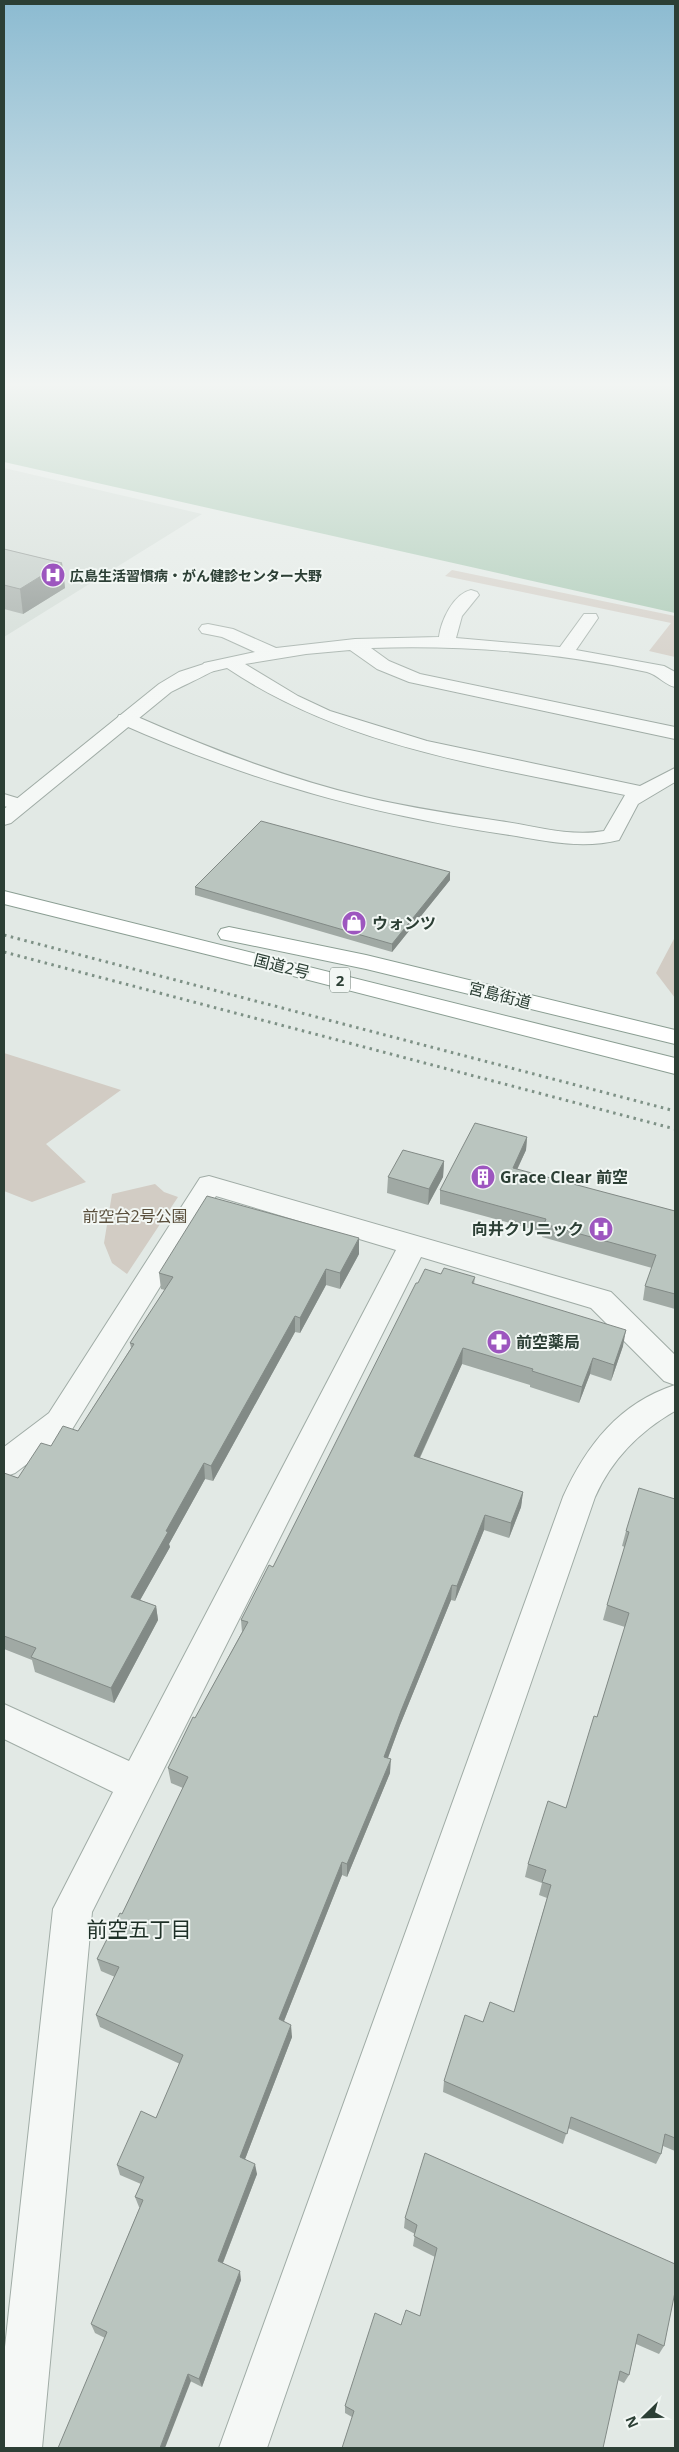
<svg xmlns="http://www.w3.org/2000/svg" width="679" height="2452" viewBox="0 0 679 2452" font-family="'Open Sans','Noto Sans JP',sans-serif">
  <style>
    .built { fill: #d1dbd5 }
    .green { fill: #d2ccc4 }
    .water { fill: #a2c5ae }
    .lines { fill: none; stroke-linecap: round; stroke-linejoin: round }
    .minor-casing { stroke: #a0aca6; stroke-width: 2 }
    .tertiary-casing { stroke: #a0aca6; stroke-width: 2 }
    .trunk-casing { stroke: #8b9e93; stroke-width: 2 }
    .minor { fill: #f5f8f6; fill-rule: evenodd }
    .tertiary { fill: #f5f8f6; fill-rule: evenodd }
    .trunk { fill: #fff; fill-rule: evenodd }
    .rail { stroke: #7e9186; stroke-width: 3; stroke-dasharray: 2.5 4.5; stroke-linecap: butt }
    .wall { fill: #a0a9a4 }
    .shaded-wall { fill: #828a86 }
    .building { fill: #bac5bf; stroke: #828a86 }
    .labels { text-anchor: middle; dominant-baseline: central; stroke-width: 4; stroke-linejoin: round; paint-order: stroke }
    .far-poi-label { font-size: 14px; font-weight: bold; fill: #2c3f35; stroke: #f2f7f4; text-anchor: start }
    .shield { fill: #f2f7f4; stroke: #67766e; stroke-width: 1 }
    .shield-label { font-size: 15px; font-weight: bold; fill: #2c3f35 }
    .poi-label { font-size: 16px; font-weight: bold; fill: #2c3f35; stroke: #f2f7f4; text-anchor: start }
    .street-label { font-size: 16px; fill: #2c3f35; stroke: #f2f7f4 }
    .park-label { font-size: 16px; fill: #594e3b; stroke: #f2f7f4 }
    .near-neighbourhood-label { font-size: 21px; fill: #1e3027; stroke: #f2f7f4 }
  </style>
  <rect width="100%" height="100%" fill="#e2e9e5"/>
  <polygon class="built" points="4,468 202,514 4,637"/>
  <g class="green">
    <polygon points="452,570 675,616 675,657 649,651 671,623 445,576"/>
    <polygon points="675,937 675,998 656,973"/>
    <polygon points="4,1053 121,1090 46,1144 86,1182 32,1202 4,1191"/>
    <polygon points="155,1184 164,1192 178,1197 127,1274 112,1263 104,1243 112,1194"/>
  </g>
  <polygon class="water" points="4,383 675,383 675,613 4,462"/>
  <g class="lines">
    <defs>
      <g id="minor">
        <path d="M471,590L477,592L479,595L462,616L456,638L560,647L584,614H596L598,618L576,650L664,666L675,672V687C665,685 658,675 647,672C557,652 463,645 371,648L389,661L420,674L675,727V739L409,682L377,669L350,650L306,654L245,664L298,696L330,711L427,741L640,786L675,768V782L638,804L619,840C580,850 542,840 503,834C364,813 248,780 119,723L117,719L119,715H133C208,748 285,778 365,797C411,808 459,815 506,822C538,827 572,837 604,831L625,795C488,766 346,748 227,668L210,672L204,671L201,667L204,663L255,652L222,637L202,633L199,629L202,625L208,624L233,629L276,648L355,639L439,637C441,621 453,594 471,590Z"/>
        <polygon points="4,794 27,801 30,805 27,809 20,811 4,806"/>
        <polygon points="209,1176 611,1292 675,1355 675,1385 664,1381 591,1308 421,1257 92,1912 42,2448 4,2448 4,2356 53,1909 113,1792 4,1739 4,1704 129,1761 396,1250 216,1196 71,1431 15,1473 4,1477 4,1447 49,1413 200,1178"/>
      </g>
      <g id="tertiary">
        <path d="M210,662L216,663L219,667C216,671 180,687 171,692L11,823L4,825V809L159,684L179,672Z"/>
        <path d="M675,1385V1411C640,1431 612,1459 595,1497L267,2448H219L563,1497C586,1446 619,1403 675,1385Z"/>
      </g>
      <g id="trunk">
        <polygon points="4,891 675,1058 675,1074 246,964 4,904"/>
        <polygon points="229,927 366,955 675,1030 675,1044 366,969 221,939 218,934 221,929"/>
      </g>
    </defs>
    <use href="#minor" class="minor-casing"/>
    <use href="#tertiary" class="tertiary-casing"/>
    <use href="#trunk" class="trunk-casing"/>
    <use href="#minor" class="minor"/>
    <use href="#tertiary" class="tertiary"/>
    <use href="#trunk" class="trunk"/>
    <g class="rail">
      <polyline points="4,935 675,1111"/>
      <polyline points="4,952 675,1129"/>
    </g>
  </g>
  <g class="wall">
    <polygon points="4,549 62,563 65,588 23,614 4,609"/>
    <polygon points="450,872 450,880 392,952 195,895 195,887"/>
    <polygon points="527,1137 526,1150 517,1170 675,1211 675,1309 643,1300 645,1286 652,1268 542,1237 543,1232 440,1204 440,1190"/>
    <polygon points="444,1161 443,1177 428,1205 387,1193 388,1177"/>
    <polygon points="359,1254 340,1289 326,1285 300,1333 295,1332 213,1481 205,1479 169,1544 170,1547 140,1600 156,1606 158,1620 114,1703 35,1672 32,1660 4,1649 4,1473 18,1478 51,1446 78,1431 131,1348 130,1343 165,1290 161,1289 159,1273"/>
    <polygon points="441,1274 475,1277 474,1284 623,1346 611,1381 590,1374 579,1403 530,1387 530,1385 462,1364 420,1458 523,1492 521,1507 509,1538 484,1530 455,1601 451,1600 400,1725 388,1758 390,1773 347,1877 342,1875 284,2021 292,2037 245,2159 257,2174 223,2263 241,2280 202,2387 95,2333 91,2324 140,2207 139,2207 135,2197 141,2184 120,2175 117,2165 156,2118 180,2064 100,2027 96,2015 115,1977 101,1971 97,1959 122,1914 183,1788 171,1783 168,1768 242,1632 241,1620 273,1567 418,1283"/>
    <polygon points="675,1499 675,2151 663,2146 661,2154 656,2164 568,2128 563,2144 443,2092 444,2081 483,2022 514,2012 547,1898 539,1895 542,1883 525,1877 528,1864 566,1808 597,1717 625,1627 603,1620 607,1605 625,1547 622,1546 626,1531"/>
    <polygon points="405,2218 664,2346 659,2354 636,2344 629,2375 624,2383 618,2380 352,2417 345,2413 345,2406 401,2325 420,2316 435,2257 413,2246 415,2234 404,2228"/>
  </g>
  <g class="shaded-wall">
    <polygon points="62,563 65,588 23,614 20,589"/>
    <polygon points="450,872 450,880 392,952 392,944"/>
    <polygon points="527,1137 526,1150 511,1182 513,1168"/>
    <polygon points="444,1161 443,1177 428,1205 429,1189"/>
    <polygon points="359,1238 359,1254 340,1289 340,1273"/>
    <polygon points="326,1269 326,1285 300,1333 300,1318"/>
    <polygon points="295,1316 295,1332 213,1481 211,1466"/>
    <polygon points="626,1330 623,1346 611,1381 614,1365"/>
    <polygon points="463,1348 462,1364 413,1472 414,1456"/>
    <polygon points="593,1358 590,1374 579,1403 582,1387"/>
    <polygon points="204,1463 205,1479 169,1544 170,1547 134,1611 131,1597 166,1531"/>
    <polygon points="523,1492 521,1507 509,1538 511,1523"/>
    <polygon points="485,1515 484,1530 455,1601 457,1586"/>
    <polygon points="452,1585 451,1600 400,1725 383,1771 384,1757 401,1711"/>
    <polygon points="156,1606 158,1620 114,1703 111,1688"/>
    <polygon points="391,1759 390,1773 347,1877 347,1864"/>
    <polygon points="342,1862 342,1875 280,2031 279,2019"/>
    <polygon points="291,2025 292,2037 242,2167 240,2157"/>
    <polygon points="255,2164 257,2174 220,2270 218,2261"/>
    <polygon points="240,2271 241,2280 202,2387 199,2379"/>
    <polygon points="188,2374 191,2381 165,2448 160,2448"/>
  </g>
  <g class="building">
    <polygon points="4,549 62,563 20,589 4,585"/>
    <polygon points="261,821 450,872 392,944 195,887"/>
    <polygon points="475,1123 527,1137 513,1168 675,1211 675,1294 645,1286 656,1255 544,1224 546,1219 440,1190"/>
    <polygon points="403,1150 444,1161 429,1189 388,1177"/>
    <polygon points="207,1196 359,1238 340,1273 326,1269 300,1318 295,1316 211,1466 204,1463 166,1531 168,1532 131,1597 156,1606 111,1688 31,1657 36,1648 4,1636 4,1473 18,1478 41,1443 51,1446 63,1426 78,1431 134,1344 130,1343 173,1277 159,1273"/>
    <polygon points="444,1268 475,1277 472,1283 626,1330 614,1365 593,1358 582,1387 532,1371 533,1369 463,1348 414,1456 523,1492 511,1523 485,1515 457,1586 452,1585 401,1711 384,1757 391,1759 347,1864 342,1862 279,2019 291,2025 240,2157 255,2164 218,2261 240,2271 199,2379 188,2374 160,2448 58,2448 107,2332 91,2324 143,2200 135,2197 144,2177 117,2165 141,2111 156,2118 183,2055 96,2015 119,1967 97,1959 120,1913 122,1914 188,1777 168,1768 193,1717 195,1718 248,1622 241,1620 269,1565 273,1567 416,1283 418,1283 425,1269 441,1274"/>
    <polygon points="639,1488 675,1499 675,2138 665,2134 661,2154 571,2117 567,2134 444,2081 465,2015 483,2022 490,2002 514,2012 551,1885 542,1882 546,1870 528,1864 548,1801 566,1808 594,1716 597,1717 629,1613 607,1605 629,1532 626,1531"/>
    <polygon points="425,2153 675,2264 675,2292 664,2346 638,2334 629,2375 620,2371 603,2448 342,2448 354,2411 345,2406 375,2313 401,2325 406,2310 420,2316 437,2248 414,2236 417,2225 405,2218"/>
  </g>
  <linearGradient id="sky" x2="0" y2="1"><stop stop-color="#8cbbd1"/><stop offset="0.53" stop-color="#f2f5f3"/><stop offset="1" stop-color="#f2f5f3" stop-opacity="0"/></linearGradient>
  <rect width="679" height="726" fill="url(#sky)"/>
  <defs>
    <symbol id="hospital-disc" viewBox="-11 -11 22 22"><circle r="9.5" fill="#9d56bf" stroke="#f2f7f4"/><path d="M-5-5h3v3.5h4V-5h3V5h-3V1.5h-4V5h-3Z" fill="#fff"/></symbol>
    <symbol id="shop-disc" viewBox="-11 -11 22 22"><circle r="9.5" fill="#9d56bf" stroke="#f2f7f4"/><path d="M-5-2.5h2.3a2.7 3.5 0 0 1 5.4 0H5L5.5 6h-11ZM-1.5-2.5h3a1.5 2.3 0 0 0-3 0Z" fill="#fff"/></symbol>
    <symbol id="building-disc" viewBox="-11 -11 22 22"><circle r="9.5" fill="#9d56bf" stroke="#f2f7f4"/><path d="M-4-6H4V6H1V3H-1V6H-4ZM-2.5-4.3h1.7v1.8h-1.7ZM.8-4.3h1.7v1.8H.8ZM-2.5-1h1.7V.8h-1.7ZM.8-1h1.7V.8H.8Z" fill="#fff"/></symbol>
    <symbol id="pharmacy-disc" viewBox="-11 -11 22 22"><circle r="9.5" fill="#9d56bf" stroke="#f2f7f4"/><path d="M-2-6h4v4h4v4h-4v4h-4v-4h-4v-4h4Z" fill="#fff"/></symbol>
  </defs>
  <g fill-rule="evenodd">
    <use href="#hospital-disc" x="39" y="561" width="28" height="28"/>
    <use href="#shop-disc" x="340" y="909" width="28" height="28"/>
    <use href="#building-disc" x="469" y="1163" width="28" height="28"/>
    <use href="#hospital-disc" x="587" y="1215" width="28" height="28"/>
    <use href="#pharmacy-disc" x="485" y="1328" width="28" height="28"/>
  </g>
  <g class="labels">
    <g class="far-poi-label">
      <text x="70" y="575">広島生活習慣病・がん健診センター大野</text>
    </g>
    <rect class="shield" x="330" y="967.5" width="20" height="25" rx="4"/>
    <g class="shield-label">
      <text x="340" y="980">2</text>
    </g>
    <g class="poi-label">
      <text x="372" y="923">ウォンツ</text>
      <text x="500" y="1177">Grace Clear 前空</text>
      <text x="584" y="1229" text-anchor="end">向井クリニック</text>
      <text x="516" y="1342">前空薬局</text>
    </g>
    <g class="street-label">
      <text transform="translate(282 966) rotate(14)">国道2号</text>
      <text transform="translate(500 995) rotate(14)">宮島街道</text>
    </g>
    <g class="park-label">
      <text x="135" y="1216">前空台2号公園</text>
    </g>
    <g class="near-neighbourhood-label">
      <text x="139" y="1929">前空五丁目</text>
    </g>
  </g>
  <rect width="679" height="2452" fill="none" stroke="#2c3f35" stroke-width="10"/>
  <g transform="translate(644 2417) rotate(247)" stroke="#f2f7f4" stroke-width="4" paint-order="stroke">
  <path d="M0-4L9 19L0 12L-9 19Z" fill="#2c3f35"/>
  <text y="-8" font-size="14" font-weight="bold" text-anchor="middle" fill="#2c3f35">N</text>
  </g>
</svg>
